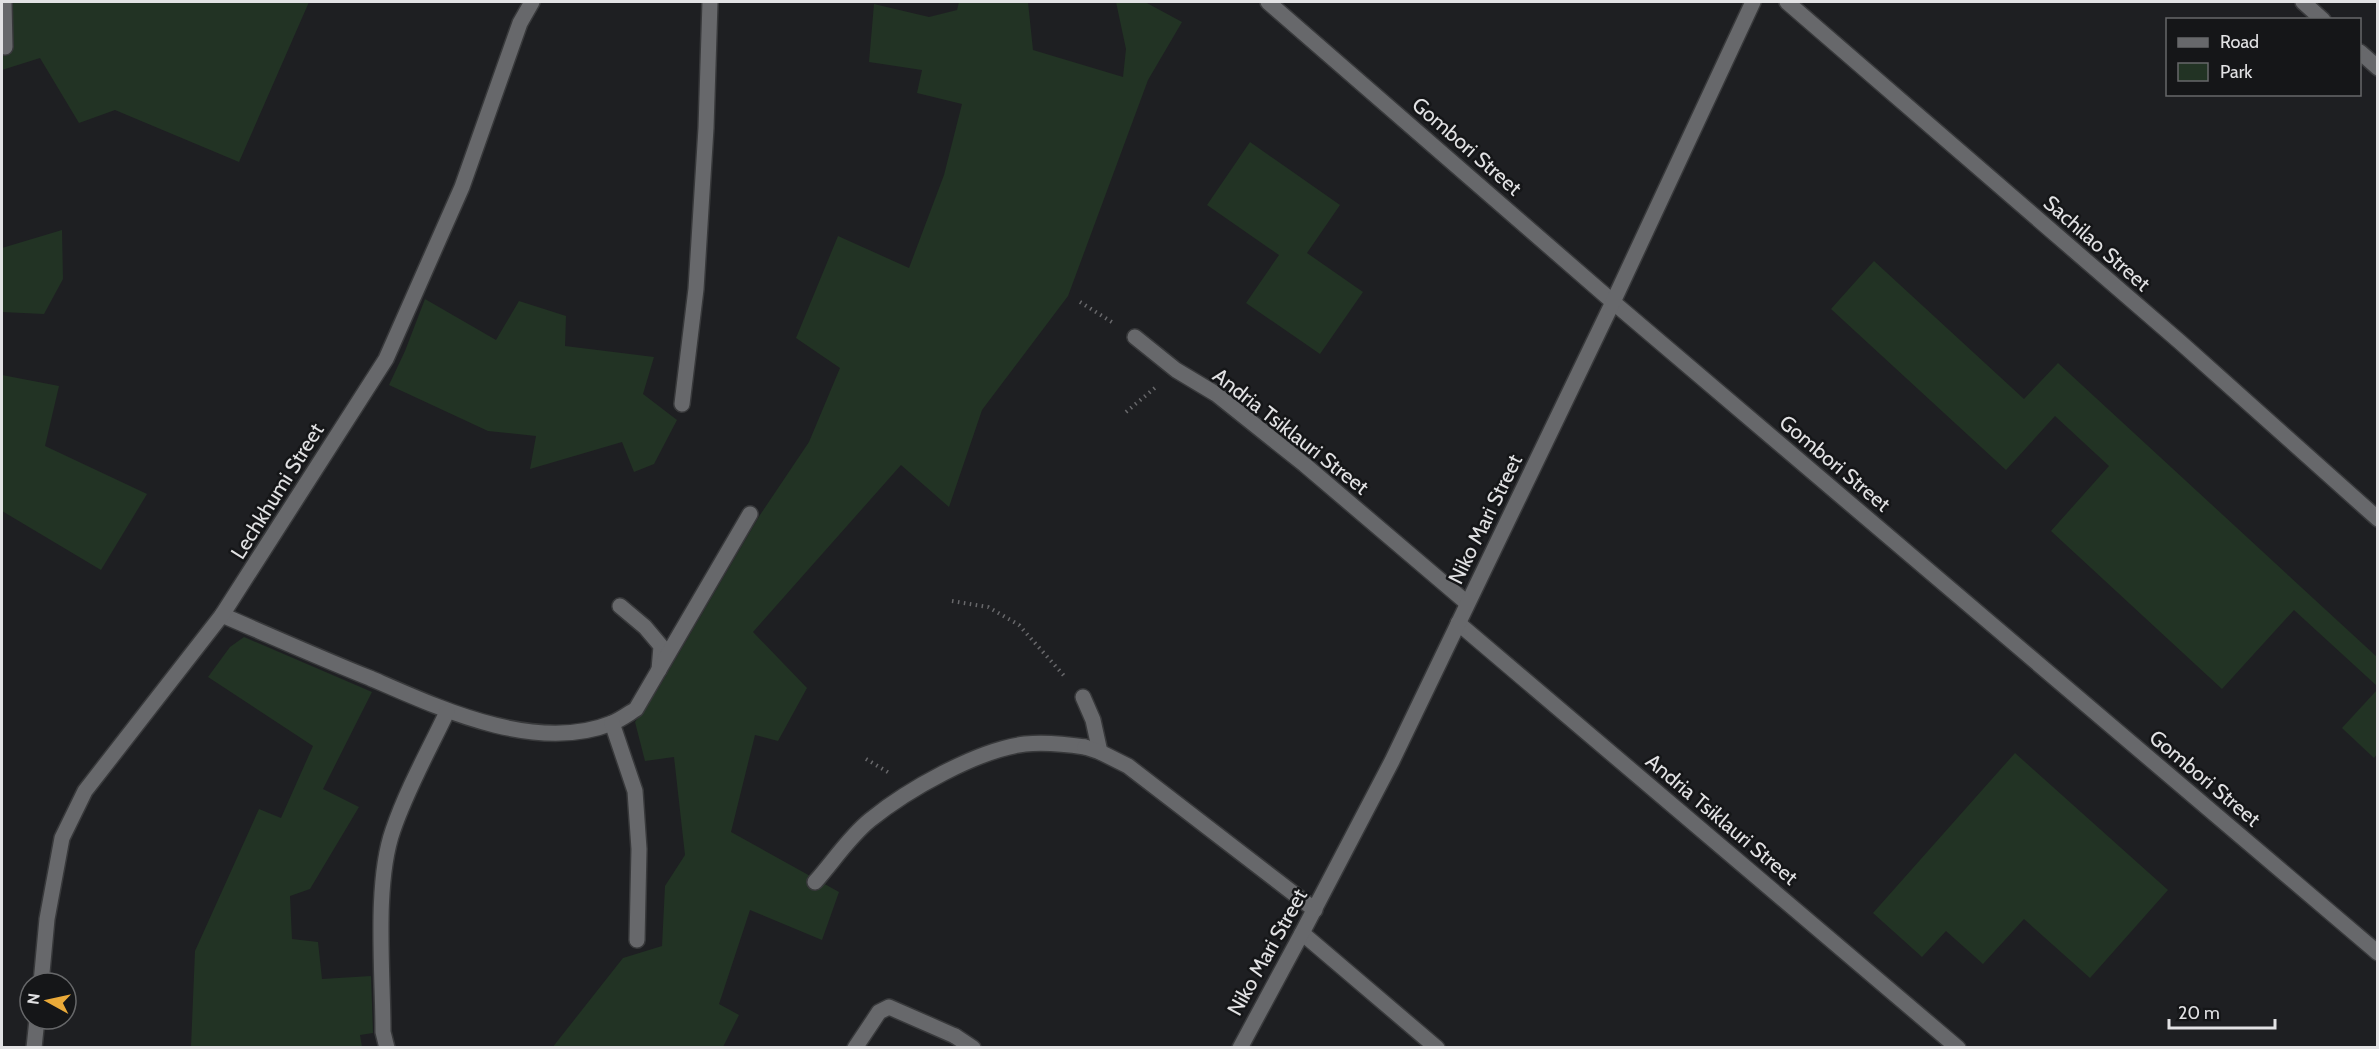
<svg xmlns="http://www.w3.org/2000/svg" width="2379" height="1049" viewBox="0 0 2379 1049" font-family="Cabin,sans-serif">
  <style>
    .green { fill: #223324 }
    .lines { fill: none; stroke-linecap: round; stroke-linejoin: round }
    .service-casing { stroke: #38393b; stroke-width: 18 }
    .minor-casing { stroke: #38393b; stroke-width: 18 }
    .tertiary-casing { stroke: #38393b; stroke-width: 18 }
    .path { stroke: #68686b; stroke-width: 4; stroke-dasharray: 1.5 4.5; stroke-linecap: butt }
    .service { stroke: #67686b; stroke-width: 15 }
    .minor { stroke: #67686b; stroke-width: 15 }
    .tertiary { stroke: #67686b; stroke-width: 15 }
    .labels { text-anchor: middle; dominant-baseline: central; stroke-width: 5; stroke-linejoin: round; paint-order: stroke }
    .street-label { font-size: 21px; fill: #e2e2e4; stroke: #151618 }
  </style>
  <rect width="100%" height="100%" fill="#1e1f22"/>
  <g class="green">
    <polygon points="2,2 309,2 239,162 115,110 79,123 40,58 2,70"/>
    <polygon points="959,2 1028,2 1033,50 1123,77 1126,49 1116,2 1145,2 1182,22 1148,80 1068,296 982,410 949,507 901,465 753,632 807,688 778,741 755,735 731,832 839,892 822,940 750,910 719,1004 739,1015 723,1047 552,1048 623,958 662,946 665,886 685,855 674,757 645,761 635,722 658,689 760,515 809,442 840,368 796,338 838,236 909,268 944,175 962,104 917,93 922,70 869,62 874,4 929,17 957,10"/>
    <polygon points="1250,142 1340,205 1307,253 1363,292 1320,354 1246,303 1279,255 1207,205"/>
    <polygon points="62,230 63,279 44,314 2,312 2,248"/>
    <polygon points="1874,261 2024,399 2058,363 2377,657 2377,686 2294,610 2222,689 2051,531 2109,466 2055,416 2006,470 1831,309"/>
    <polygon points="425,299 496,340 519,301 566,316 565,346 654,357 643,394 677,420 654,464 634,472 622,442 530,469 536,436 488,431 389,385 405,351"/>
    <polygon points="2,375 59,386 45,446 147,494 101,570 2,511"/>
    <polygon points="244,637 372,692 323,789 359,807 310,889 290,896 292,939 318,942 322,979 371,976 373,1033 360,1035 362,1047 191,1047 195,951 259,809 281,818 313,746 208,677 230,647"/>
    <polygon points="2377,690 2377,754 2374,758 2342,728"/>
    <polygon points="2015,753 2168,890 2090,978 2024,919 1983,964 1946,931 1922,957 1873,913"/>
  </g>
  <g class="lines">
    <defs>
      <g id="service">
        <polyline points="620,606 645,627 661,646 659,670"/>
        <polyline points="1083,697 1093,720 1100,752"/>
        <path d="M815,882C833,862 849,837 870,820C907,790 977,750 1025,744C1045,742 1065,744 1085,747"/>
        <polyline points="855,1048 879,1012 889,1007 955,1036"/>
      </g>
      <g id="minor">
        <polyline points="4,2 5,47"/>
        <polyline points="1268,2 1613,302 2378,953"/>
        <polyline points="1787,2 2180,342 2378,519"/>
        <polyline points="2303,2 2323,20"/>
        <polyline points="2360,52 2378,68"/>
        <polyline points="1135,337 1176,370 1216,394 1305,465 1467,603"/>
        <polyline points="682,404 696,289 706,128 710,2"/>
        <path d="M222,615C271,636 320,658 370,678C439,708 536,754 612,723C620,720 628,714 636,709L750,514"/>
        <polyline points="1458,623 1958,1048"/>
        <polyline points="612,723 635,791 639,849 637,940"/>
        <polyline points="1085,747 1100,752 1128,766 1315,910"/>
        <polyline points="1302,933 1437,1048"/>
        <polyline points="955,1036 973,1048"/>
        <path d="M387,1048L383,1032C383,973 374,884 393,830C407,789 429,750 447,712"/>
        <polyline points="1240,1048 1302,933 1392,761 1613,302 1753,2"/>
      </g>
      <g id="tertiary">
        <polyline points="41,983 47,919 62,838 85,791 222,615 386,359 462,187 520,23 532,2"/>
        <polyline points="34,1048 37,1019"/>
      </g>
    </defs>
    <use href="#service" class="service-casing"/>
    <use href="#minor" class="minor-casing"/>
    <use href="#tertiary" class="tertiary-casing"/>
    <g class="path">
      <polyline points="1080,302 1115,324"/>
      <polyline points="1126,412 1156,387"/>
      <polyline points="952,601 988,607 1019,625 1066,678"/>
      <polyline points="866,759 891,774"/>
    </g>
    <use href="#service" class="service"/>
    <use href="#minor" class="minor"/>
    <use href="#tertiary" class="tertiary"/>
  </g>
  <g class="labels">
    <g class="street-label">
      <text transform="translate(1467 146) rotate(41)">Gombori Street</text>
      <text transform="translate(2097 243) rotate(41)">Sachilao Street</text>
      <text transform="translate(1291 431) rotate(38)">Andria Tsiklauri Street</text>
      <text transform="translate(1835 463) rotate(40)">Gombori Street</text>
      <text transform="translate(277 491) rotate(-58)">Lechkhumi Street</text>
      <text transform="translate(1485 519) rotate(-64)">Niko Mari Street</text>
      <text transform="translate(2205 778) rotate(40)">Gombori Street</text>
      <text transform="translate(1722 819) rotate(40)">Andria Tsiklauri Street</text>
      <text transform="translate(1267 952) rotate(-61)">Niko Mari Street</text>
    </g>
  </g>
  <rect width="2379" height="1049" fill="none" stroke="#e2e2e4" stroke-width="6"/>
  <rect x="2166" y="18" width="195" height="78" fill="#151618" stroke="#67686a" stroke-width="1.5"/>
  <rect x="2178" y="38" width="30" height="9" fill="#67686b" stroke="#67686a" stroke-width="1.5"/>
  <text x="2220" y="48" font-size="18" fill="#e2e2e4">Road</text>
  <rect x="2178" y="63" width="30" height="18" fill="#223324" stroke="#67686a" stroke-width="1.5"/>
  <text x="2220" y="78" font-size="18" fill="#e2e2e4">Park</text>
  <g transform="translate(48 1001) rotate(278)"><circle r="28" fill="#151618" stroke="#67686a" stroke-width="1.5"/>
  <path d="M0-4.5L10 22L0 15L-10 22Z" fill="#eaaa39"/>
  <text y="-9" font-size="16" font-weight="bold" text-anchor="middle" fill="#e2e2e4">N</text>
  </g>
  <path d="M2169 1019v9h106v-9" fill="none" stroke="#e2e2e4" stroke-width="3"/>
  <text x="2178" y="1019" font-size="18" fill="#e2e2e4" stroke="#151618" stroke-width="4.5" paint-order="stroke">20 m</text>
</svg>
